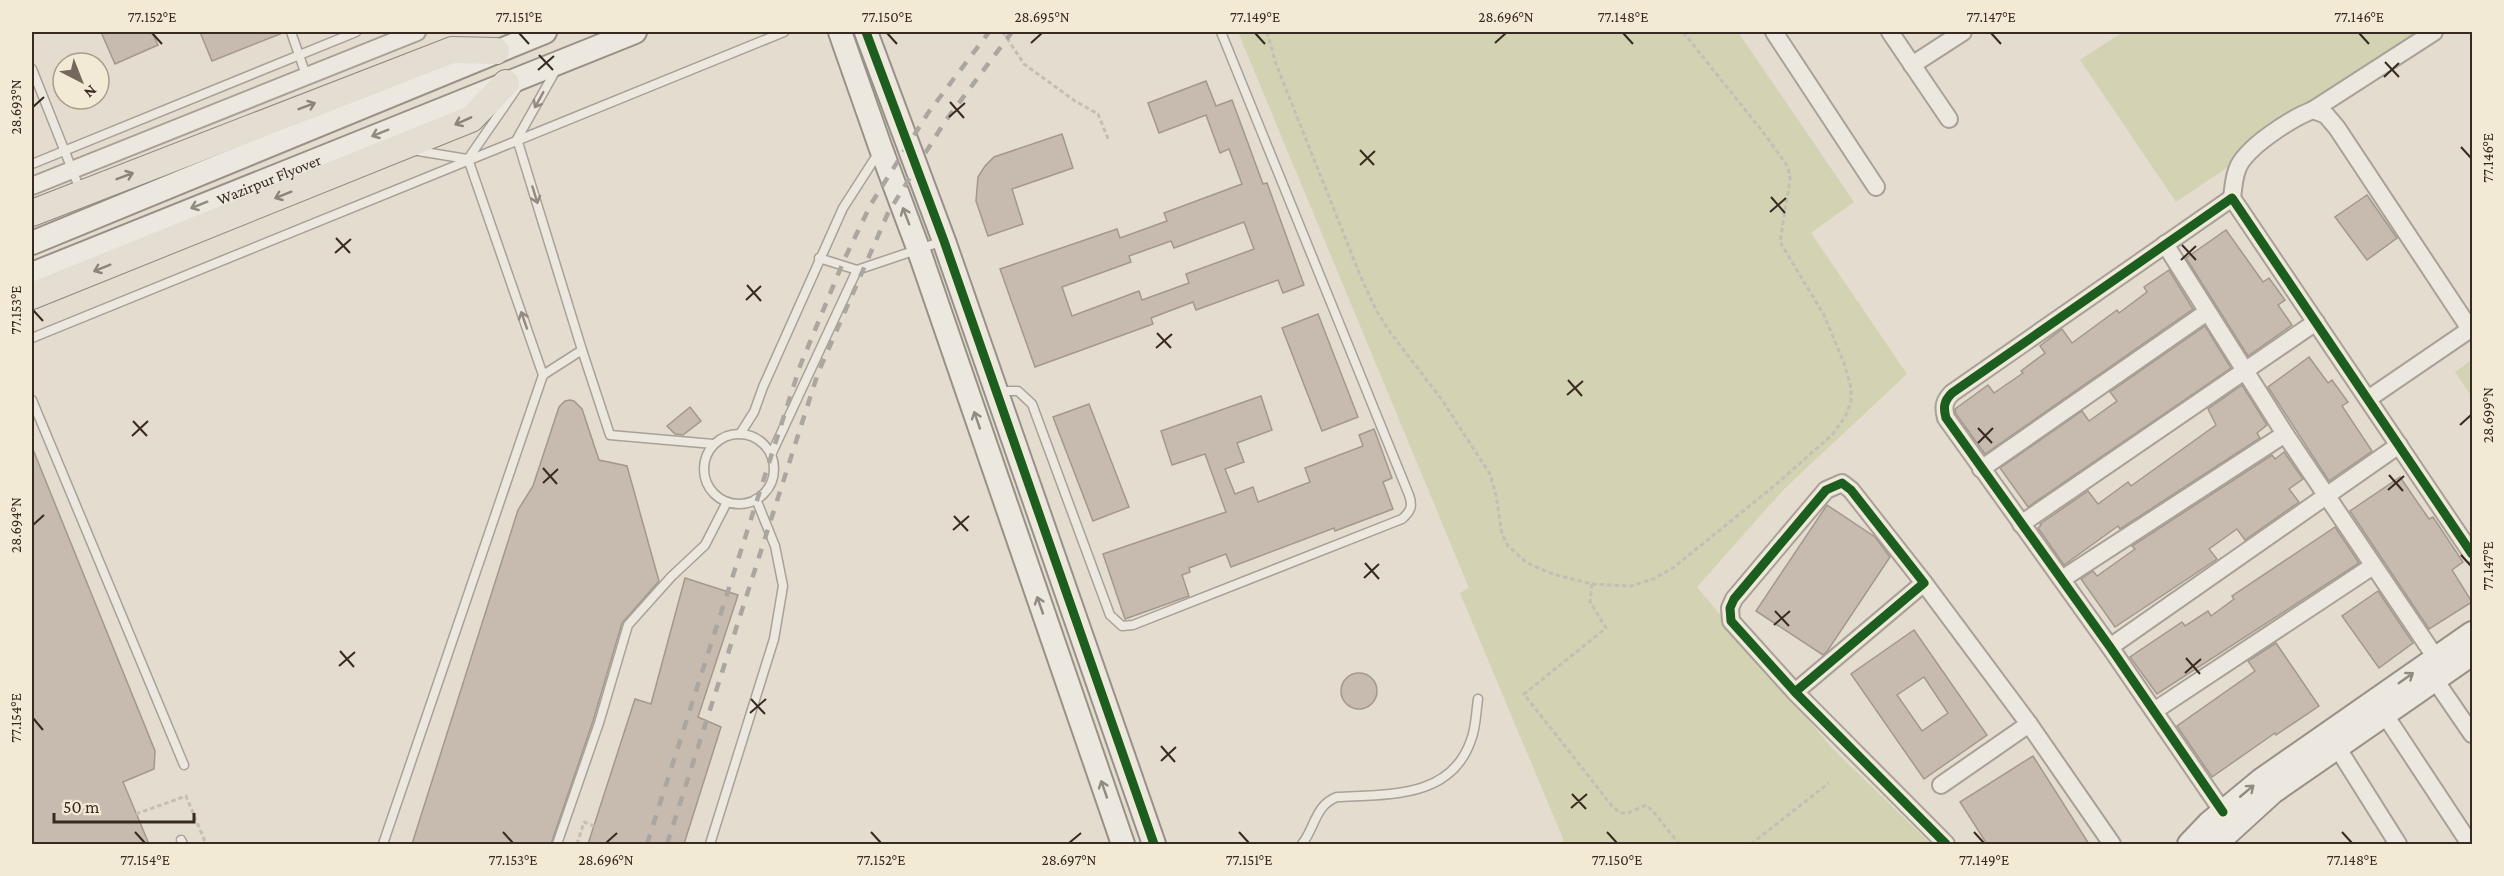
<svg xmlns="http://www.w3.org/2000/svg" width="2504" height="876" viewBox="0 0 2504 876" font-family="'Crimson Pro',serif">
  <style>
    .green { fill: #d3d2b2 }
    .building { fill: #c7bbaf; stroke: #a4988d; stroke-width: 1.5; fill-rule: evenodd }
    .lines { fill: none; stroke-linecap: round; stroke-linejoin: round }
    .lane-casing { stroke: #a9a197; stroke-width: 11 }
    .street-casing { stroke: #a9a197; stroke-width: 20 }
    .secondary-casing { stroke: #999187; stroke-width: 26 }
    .primary-casing { stroke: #8f877e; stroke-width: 28 }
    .path { stroke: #c5beb6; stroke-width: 3; stroke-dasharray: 4.5 3; stroke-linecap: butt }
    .lane { stroke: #ece8e0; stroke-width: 8 }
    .street { stroke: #ece8e0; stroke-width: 16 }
    .secondary { stroke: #ece8e0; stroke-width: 22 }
    .primary { stroke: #e3ddd2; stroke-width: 26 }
    .rail { stroke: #aba6a0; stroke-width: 4.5; stroke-dasharray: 10 10; stroke-linecap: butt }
    .cycleway-casing { stroke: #f3ead5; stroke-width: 13 }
    .cycleway { stroke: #1b5e20; stroke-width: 9 }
    .oneway { stroke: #928980 }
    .oneway2 { stroke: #8d8479 }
    .ticks { fill: none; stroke: #372a20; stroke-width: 2 }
    .labels { text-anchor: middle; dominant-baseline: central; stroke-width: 4.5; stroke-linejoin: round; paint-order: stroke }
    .street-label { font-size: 16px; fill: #372a20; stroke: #f3ead5 }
    .neatline { fill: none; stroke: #372a20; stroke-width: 2 }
    .ticks-label { font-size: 15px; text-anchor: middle; fill: #372a20 }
  </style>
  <rect width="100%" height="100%" fill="#e4dcce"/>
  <g class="green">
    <polygon points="1238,32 1738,32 1854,202 1811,233 1907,374 1783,490 1697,587 1832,748 1931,844 1556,844 1564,841 1460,593 1469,588"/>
    <polygon points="2123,32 2429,32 2176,202 2080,60"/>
    <polygon points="2472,360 2472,397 2455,372"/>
  </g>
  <g class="building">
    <polygon points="101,32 152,32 158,45 115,64"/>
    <polygon points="200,32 285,32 212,61"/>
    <path d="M1206,81L1216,106L1232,100L1263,184L1267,183L1304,285L1283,293L1278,280L1196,310L1193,302L1151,318L1153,324L1035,367L1000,269L1117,229L1120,238L1167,221L1164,213L1242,184L1229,149L1220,153L1206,115L1159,133L1148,103ZM1244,222L1254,249L1186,274L1189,283L1142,300L1139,291L1072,316L1062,287L1131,262L1129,256L1171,241L1174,248Z"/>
    <polygon points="1062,134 1073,168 1012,189 1023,224 988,236 976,201 978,177 985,166 994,157"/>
    <polygon points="2367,195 2397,238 2367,260 2335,217"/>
    <polygon points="2226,230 2263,282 2269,278 2285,300 2278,305 2292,325 2248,356 2186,258"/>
    <polygon points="2169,270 2193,309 1985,454 1956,414 1955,409 1988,385 1994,393 2023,373 2021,371 2045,353 2040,346 2062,329 2072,343 2117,310 2119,313 2147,292 2144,287"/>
    <polygon points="1318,314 1358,417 1322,431 1282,328"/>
    <polygon points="2205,326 2231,368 2028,507 2000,468 2082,411 2089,421 2117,401 2110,392"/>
    <polygon points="2309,357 2328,383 2332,380 2348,402 2342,406 2372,451 2329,481 2268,387"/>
    <polygon points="2242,385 2267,425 2257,433 2260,438 2120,529 2118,526 2064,565 2038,528 2041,525 2040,524 2088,491 2098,504 2128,482 2131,486 2216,425 2208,409"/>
    <polygon points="1261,396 1272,430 1237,443 1244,462 1225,469 1235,494 1253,487 1258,502 1310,482 1305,468 1363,446 1359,435 1374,429 1392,478 1383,482 1393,509 1335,531 1334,528 1231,567 1226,554 1189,568 1190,572 1182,575 1189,596 1125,619 1103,554 1226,512 1205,454 1172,465 1161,431"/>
    <polygon points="570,400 574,401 582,409 599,460 627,466 659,581 622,623 593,721 551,844 412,844 518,510 533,486 559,407 565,401"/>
    <polygon points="1089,404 1129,507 1093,521 1053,417"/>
    <polygon points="690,407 701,421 683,435 675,434 667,426"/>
    <polygon points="32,447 155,751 154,769 123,782 149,844 32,844"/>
    <polygon points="2284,452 2303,479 2289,489 2299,502 2245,540 2237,529 2209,549 2217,559 2115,627 2081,579 2093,571 2097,576 2135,549 2132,546 2272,455 2275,459"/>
    <polygon points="2400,477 2429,519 2433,517 2463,562 2452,570 2472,602 2429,629 2350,511"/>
    <polygon points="1827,505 1875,537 1890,557 1828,650 1823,655 1756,611"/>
    <polygon points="2335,527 2359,563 2157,694 2130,657 2182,622 2185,626 2208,611 2211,616 2234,599 2232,596"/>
    <polygon points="685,578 738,595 698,717 721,727 684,844 588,844 635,699 651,704"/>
    <polygon points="2378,591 2413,643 2379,668 2342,616"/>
    <path d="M1914,630L1987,735L1924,779L1851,674ZM1924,677L1948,713L1922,731L1897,695Z"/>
    <polygon points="2276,643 2319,706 2276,735 2275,733 2212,777 2177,726 2255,671 2248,661"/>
    <circle cx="1359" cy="691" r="18"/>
    <polygon points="2033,756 2089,844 1987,844 1960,802"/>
  </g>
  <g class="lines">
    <defs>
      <g id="lane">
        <polyline points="291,32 306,75"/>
        <polyline points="557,68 517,139 582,350"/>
        <polyline points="32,69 81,192"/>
        <polyline points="412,150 467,159"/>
        <polyline points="468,159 543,375"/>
        <polyline points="468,159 517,88"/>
        <polyline points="32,164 356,32"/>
        <polyline points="819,258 857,270"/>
        <polyline points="32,338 784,32"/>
        <path d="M997,391H1018L1032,404L1110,615L1122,626L1133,625L1402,519C1411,511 1413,506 1409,495L1221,32"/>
        <polyline points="32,400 184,765"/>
        <polyline points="740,434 754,412 763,387 843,208 879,152"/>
        <circle cx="739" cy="469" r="35"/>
        <polyline points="771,455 857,270 943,241"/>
        <polyline points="181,840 183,844"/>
        <polyline points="383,844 543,375 582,350 610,435 713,444"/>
        <polyline points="557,844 599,723 628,625 671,577 705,545 727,502"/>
        <polyline points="710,844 774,639 783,586 775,546 756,499"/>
        <path d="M1302,844C1315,828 1315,805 1337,797C1388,794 1451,799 1471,740C1476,728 1476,712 1478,699"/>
      </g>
      <g id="street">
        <polyline points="1774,32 1876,187"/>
        <polyline points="1890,32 1949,119"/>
        <polyline points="1912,65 1963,32"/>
        <polyline points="2313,110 2434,32"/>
        <polyline points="32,186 417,32"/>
        <path d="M2232,198C2233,189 2234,178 2237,170C2244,148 2292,118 2313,110L2326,115L2337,128L2470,329"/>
        <polyline points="2165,244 2285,434 2436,658"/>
        <polyline points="2368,399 2472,328"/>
        <polyline points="1981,469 2207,312"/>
        <polyline points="2021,524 2316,322"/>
        <polyline points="2062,579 2285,434"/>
        <polyline points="1924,583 2029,724 2112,844"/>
        <polyline points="2110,647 2399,445"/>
        <polyline points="2435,680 2472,734"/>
        <polyline points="1795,692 1924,583 1851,490 1842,483 1826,490 1734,599 1730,608 1731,621 1795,692 1946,844"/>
        <polyline points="2154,711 2373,566"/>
        <polyline points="2385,715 2470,844"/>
        <polyline points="2337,747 2398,844"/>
        <polyline points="1941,785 2029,724"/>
        <path d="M2223,812L2110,647L1946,418C1943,407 1944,401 1952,393L2232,198L2472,554"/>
      </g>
      <g id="secondary">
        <polyline points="840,32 881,149 918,248 1123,844"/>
        <polyline points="866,32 944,241 1154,844"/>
        <polyline points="32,243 545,32"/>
        <path id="s1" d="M32,274L635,32"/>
        <polyline points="2189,844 2209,823 2261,780 2472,633"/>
        <polyline points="2216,844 2273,792 2472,654"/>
      </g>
      <g id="primary">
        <polyline points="32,213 452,50 496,51"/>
        <polyline points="32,296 471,119 506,83"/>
      </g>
    </defs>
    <use href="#lane" class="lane-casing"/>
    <use href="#street" class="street-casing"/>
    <use href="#secondary" class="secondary-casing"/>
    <use href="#primary" class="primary-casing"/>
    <g class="path">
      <polyline points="1003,32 1024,64 1075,101 1098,114 1109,141"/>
      <polyline points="1267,32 1276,64 1360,275 1376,310 1390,332 1442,400 1490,474 1496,495 1502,534 1508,546 1527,563 1553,574 1592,584 1631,586 1653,579 1673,568 1774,486 1832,435 1845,417 1851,402 1851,388 1844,363 1824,315 1780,242 1790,179 1788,167 1766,136 1683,32"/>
      <polyline points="1592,584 1590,602 1606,628 1524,694 1612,806 1620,813 1628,813 1646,805 1653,811 1679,844"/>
      <polyline points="136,814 186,796 206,844"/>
      <polyline points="577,844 584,822 594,826"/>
      <polyline points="1751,844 1829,783"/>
    </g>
    <use href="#lane" class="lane"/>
    <use href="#street" class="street"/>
    <use href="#secondary" class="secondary"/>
    <use href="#primary" class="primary"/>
    <g class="rail">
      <polyline points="647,844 800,366 844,260 871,204 928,113 989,32"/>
      <polyline points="667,844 818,373 888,213 944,123 1012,32"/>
    </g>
    <defs>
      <g id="cycleway">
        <polyline points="866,32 944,241 1154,844"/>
        <polyline points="1795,692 1924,583 1851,490 1842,483 1826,490 1734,599 1730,608 1731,621 1795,692 1946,844"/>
        <path d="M2223,812L2110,647L1946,418C1943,407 1944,401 1952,393L2232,198L2472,554"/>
      </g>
    </defs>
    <use href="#cycleway" class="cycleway-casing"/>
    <use href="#cycleway" class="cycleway"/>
  </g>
  <defs><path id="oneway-shaft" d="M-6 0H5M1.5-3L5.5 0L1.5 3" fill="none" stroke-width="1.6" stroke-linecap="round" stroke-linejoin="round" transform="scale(1.5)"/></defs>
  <g class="oneway">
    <use href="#oneway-shaft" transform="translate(539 100) rotate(119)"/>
    <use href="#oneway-shaft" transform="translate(380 133) rotate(158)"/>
    <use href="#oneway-shaft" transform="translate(535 195) rotate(73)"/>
    <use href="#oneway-shaft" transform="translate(199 205) rotate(158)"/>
    <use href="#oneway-shaft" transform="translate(906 216) rotate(-111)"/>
    <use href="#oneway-shaft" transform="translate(524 320) rotate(-109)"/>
    <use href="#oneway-shaft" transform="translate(977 420) rotate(-109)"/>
    <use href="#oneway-shaft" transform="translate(1040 605) rotate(-109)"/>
    <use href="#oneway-shaft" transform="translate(2406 678) rotate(-35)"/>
    <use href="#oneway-shaft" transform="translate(1104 789) rotate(-109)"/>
    <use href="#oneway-shaft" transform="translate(2247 791) rotate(-40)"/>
  </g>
  <g class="oneway2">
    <use href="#oneway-shaft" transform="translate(307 106) rotate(-21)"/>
    <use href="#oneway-shaft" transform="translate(463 121) rotate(156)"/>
    <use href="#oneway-shaft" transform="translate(125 176) rotate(-21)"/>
    <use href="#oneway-shaft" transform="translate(283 195) rotate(158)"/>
    <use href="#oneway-shaft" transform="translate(102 268) rotate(158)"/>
  </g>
  <path class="ticks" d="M152,33L162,44M519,33L529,44M887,33L897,44M1255,33L1265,44M1623,33L1633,44M1991,33L2001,44M2359,33L2369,44M1031,43L1042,33M1495,43L1506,33M539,55L553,70M2385,62L2399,77M538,70L554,56M2384,77L2399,63M950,102L964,118M33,107L44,97M949,117L965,103M2461,147L2471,158M1360,150L1374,165M1360,165L1375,151M1771,197L1785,213M1770,212L1786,198M336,238L350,253M2182,245L2196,260M335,253L351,239M2181,260L2196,246M747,285L761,301M746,300L761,286M33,310L43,321M1157,333L1171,348M1156,348L1172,334M1568,380L1582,396M1567,395L1583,381M133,421L147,436M2460,425L2471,415M1978,428L1992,443M132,436L148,421M1978,443L1993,428M543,468L557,484M2389,475L2403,491M543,483L558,469M2388,490L2404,476M954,516L968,531M33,525L44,515M953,530L969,516M2461,555L2471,566M1365,563L1379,579M1364,578L1379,564M1775,611L1789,626M1774,625L1790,611M340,651L354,667M2186,658L2200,674M339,666L355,652M2185,673L2201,659M751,699L765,714M750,713L766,699M33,718L43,730M1161,746L1175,762M1161,761L1176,747M1572,794L1586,809M1571,808L1587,794M135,832L145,843M503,832L513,843M871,832L881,843M1239,832L1249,843M1607,832L1617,843M1974,832L1984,843M2342,832L2352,843M606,843L617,833M1069,843L1081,833"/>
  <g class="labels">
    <g class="street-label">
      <text stroke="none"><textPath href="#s1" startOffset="255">Wazirpur Flyover</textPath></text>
    </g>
  </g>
  <rect width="2504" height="876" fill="none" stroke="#f3ead5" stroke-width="66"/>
  <g transform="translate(81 81) rotate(138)"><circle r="28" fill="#f3ead5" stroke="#a89d8d" stroke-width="1.5"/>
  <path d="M0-4.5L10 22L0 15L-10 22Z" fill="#74685d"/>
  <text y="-9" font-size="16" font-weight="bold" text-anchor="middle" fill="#372a20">N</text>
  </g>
  <path d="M54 813v9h140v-9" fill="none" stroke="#372a20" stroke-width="3"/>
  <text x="63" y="813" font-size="18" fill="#372a20" stroke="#f3ead5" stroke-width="4.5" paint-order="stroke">50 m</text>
  <rect x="33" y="33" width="2438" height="810" class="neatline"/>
  <g class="ticks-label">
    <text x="152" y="22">77.152°E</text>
    <text x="519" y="22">77.151°E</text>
    <text x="887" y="22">77.150°E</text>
    <text x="1042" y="22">28.695°N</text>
    <text x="1255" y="22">77.149°E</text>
    <text x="1506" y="22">28.696°N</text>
    <text x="1623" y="22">77.148°E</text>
    <text x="1991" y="22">77.147°E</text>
    <text x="2359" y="22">77.146°E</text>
    <text transform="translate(16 107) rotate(-90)" y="5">28.693°N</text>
    <text transform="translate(2488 158) rotate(-90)" y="5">77.146°E</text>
    <text transform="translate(16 310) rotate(-90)" y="5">77.153°E</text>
    <text transform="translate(2488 415) rotate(-90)" y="5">28.699°N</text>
    <text transform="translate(16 525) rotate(-90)" y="5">28.694°N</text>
    <text transform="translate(2488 566) rotate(-90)" y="5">77.147°E</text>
    <text transform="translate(16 718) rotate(-90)" y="5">77.154°E</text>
    <text x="145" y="865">77.154°E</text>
    <text x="513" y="865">77.153°E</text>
    <text x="606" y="865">28.696°N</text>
    <text x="881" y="865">77.152°E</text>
    <text x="1069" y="865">28.697°N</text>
    <text x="1249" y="865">77.151°E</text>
    <text x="1617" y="865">77.150°E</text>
    <text x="1984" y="865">77.149°E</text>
    <text x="2352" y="865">77.148°E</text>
  </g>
</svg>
